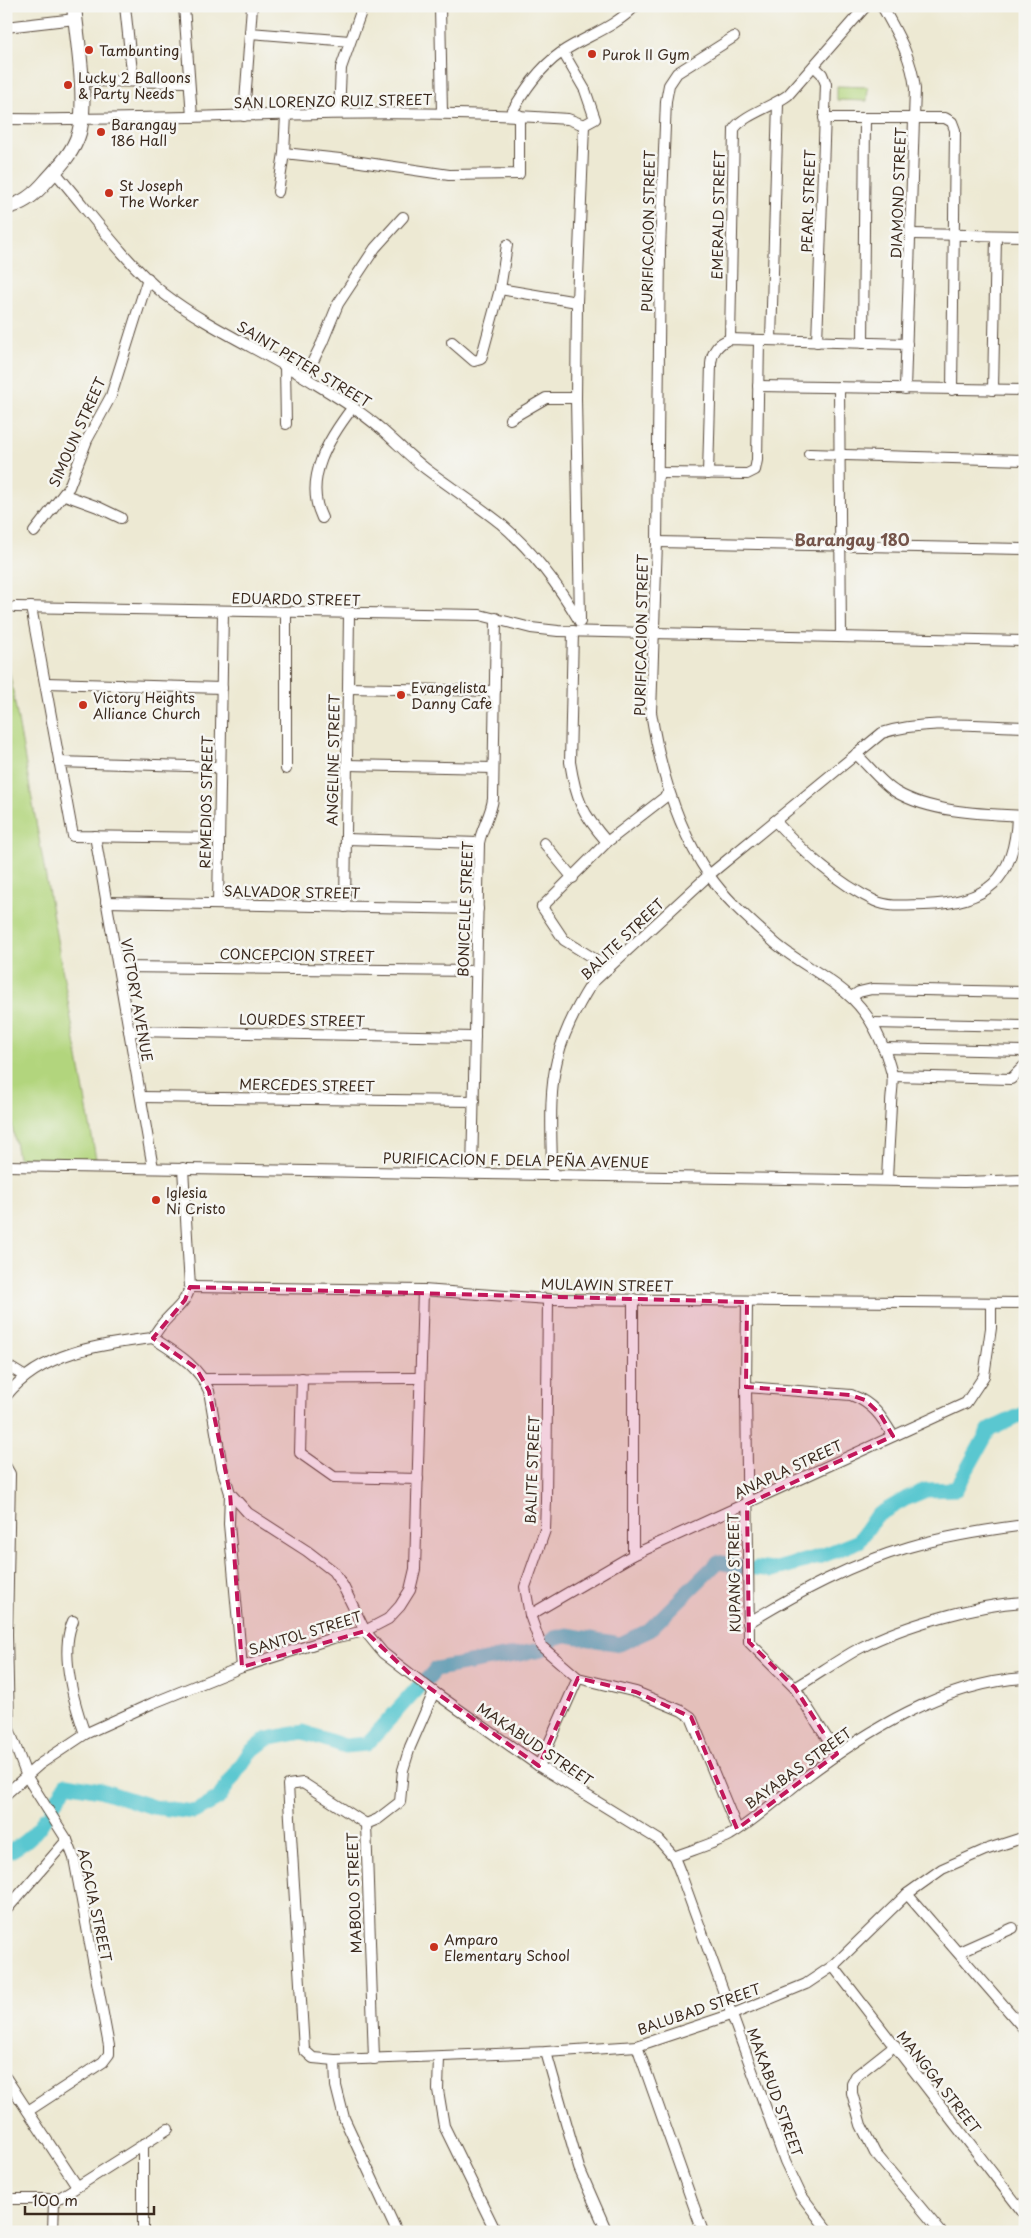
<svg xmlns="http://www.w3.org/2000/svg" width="1031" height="2238" viewBox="0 0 1031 2238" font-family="'Playpen Sans',sans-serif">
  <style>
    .green { fill: #b2d57d; stroke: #76804e }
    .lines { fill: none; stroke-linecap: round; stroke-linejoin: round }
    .stream { stroke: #5ac7d0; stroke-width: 2.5 }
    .river { stroke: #5ac7d0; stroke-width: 15 }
    .minor-casing { stroke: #564739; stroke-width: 12 }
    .major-casing { stroke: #564739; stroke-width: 16 }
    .minor { stroke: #fff; stroke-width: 10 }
    .major { stroke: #fff; stroke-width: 14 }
    .marked { fill: #c2185b; fill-opacity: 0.2; stroke: #c2185b; stroke-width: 4; stroke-dasharray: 10 6; stroke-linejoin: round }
    .poi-dot { fill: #c8321e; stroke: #f6f6f2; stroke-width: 2 }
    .labels { text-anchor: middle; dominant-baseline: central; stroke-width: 5; stroke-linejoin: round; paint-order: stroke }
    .poi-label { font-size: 14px; fill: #3b2a1e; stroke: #f6f6f2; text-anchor: start }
    .street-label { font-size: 14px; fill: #3b2a1e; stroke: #f6f6f2 }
    .quarter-label { font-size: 16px; font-weight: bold; fill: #74544a; stroke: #f6f6f2 }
  </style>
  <rect width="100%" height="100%" fill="#f6f6f2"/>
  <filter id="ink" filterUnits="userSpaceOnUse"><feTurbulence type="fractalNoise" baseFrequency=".02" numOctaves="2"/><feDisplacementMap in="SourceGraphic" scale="10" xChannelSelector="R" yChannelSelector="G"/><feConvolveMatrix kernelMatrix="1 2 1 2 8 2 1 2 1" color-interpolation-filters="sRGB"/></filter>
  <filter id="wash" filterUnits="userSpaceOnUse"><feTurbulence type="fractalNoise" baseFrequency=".0096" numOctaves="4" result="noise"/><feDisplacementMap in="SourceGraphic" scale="20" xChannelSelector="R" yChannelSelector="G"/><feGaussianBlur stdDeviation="1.12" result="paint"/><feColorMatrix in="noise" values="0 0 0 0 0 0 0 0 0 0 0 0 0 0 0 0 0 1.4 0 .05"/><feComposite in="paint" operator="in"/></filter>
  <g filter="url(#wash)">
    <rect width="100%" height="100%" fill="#ede9d3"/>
    <g class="green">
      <polygon points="837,86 868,87 867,101 837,100"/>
      <polygon points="6,653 96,1159 18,1158 6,1092"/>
    </g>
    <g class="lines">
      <polyline class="stream" points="400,12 400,6"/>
      <g class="river">
        <polyline points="756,1568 773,1570 819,1557 859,1541 876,1516 907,1498 926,1490 956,1489 989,1430 1025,1413"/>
        <polyline points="547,1647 554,1638 567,1635 620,1644 648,1631 718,1562 743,1567"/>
        <polyline points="427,1679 436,1669 541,1650"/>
        <polyline points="52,1807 67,1784 100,1790 153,1807 194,1812 218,1799 250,1752 267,1739 303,1732 345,1746 367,1744 421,1684"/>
        <path d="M6,1853C23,1845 36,1834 45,1818"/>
      </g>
    </g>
  </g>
  <g filter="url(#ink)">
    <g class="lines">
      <defs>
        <g id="minor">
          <polyline points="125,6 133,81"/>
          <polyline points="184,6 192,117"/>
          <polyline points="440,6 442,113"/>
          <path d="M882,6C897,33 912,58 915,89L905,389"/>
          <polyline points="6,27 75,19"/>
          <polyline points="250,33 350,41"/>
          <path d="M734,37L677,73L669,85L666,101L660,249L657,542L651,712C660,769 676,827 709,875C726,900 752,922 775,943C797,962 824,974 846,993C871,1013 884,1044 892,1074C894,1083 891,1095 891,1104C890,1129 888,1155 887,1180"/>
          <polyline points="563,52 585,90 595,119 584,125"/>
          <polyline points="814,66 822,74 826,84 817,342"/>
          <polyline points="81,81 189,82"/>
          <polyline points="339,113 341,68 363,6"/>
          <path d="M510,115C524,91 539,68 562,52C586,36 614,28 635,6"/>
          <polyline points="244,116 252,6"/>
          <polyline points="824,118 945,118 952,122 955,130 952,390"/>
          <path d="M6,119C193,121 381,105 568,119L584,125"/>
          <polyline points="284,153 340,159 449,175 519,174 519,115"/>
          <path d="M55,172C87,209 126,263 163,293C207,327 259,349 306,378C332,394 358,409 381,429C396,442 410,457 426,469C450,487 476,504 500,523C532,550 559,586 580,622"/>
          <polyline points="278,192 284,153 286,115"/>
          <polyline points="911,234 1025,236"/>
          <polyline points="500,289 577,302"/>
          <path d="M730,339L734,129C743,115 774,106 788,95L866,6"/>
          <polyline points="771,340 778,103"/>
          <polyline points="452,342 474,361 481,359 500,289 507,245"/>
          <polyline points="863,343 865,118"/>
          <polyline points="285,366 286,424"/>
          <polyline points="305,377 322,343 338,304 375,248 403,217"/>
          <polyline points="758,386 1025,390"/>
          <polyline points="839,387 841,636"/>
          <polyline points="993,390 996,236"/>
          <polyline points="510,419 546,398 576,398"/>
          <polyline points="809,454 1025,460"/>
          <polyline points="658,473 747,474 755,470 757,460 759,340"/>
          <path d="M708,474L711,364C712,351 718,343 730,339L907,344"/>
          <polyline points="65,495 98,507 121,518"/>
          <path d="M322,518C303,479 329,438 353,407"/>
          <polyline points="34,532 69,487 87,440 111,396 148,278"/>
          <polyline points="657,542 1025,549"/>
          <polyline points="15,607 480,615 531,628 558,631 1025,641"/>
          <polyline points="31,607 73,836 219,838"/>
          <polyline points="580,619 576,398 577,302 584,125"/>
          <path d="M573,631L570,762C576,800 582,813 607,842"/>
          <polyline points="46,683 222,688"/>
          <polyline points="348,688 495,691"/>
          <path d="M856,754C869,766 881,783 896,792C931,813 985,814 1025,816"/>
          <polyline points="59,762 220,767"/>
          <polyline points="347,765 493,768"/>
          <polyline points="286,769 286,612"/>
          <path d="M775,821C805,853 835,882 875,901C890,908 909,905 924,905C987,903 1015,880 1017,816"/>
          <polyline points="95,836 153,1168"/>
          <polyline points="346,839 479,843"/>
          <polyline points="544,843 573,878"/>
          <polyline points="106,902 478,909"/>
          <polyline points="218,904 223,611"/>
          <polyline points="345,907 349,614"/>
          <polyline points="118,967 476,971"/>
          <polyline points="609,968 564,940 542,907 607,842 669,794"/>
          <polyline points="851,997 859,992 872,989 1025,992"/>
          <polyline points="872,1023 1025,1026"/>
          <polyline points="129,1031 475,1037"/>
          <polyline points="883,1048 1025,1051"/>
          <polyline points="892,1076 1011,1079 1025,1065"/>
          <polyline points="141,1097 474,1101"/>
          <polyline points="6,1166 964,1182 1025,1180"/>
          <path d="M472,1173L479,843C482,827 491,815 493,799L496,618"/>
          <path d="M552,1175C552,1137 548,1096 557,1060C563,1033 578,1005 592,983L709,875L882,733C927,719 978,726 1025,727"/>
          <polyline points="190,1287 423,1290 548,1299 1025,1303"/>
          <polyline points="548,1299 546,1501 545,1530 525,1587 530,1615 541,1646 578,1678 636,1692 682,1711 691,1717 737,1829"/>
          <polyline points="747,1302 746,1387 749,1642 795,1688 837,1754"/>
          <path d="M153,1338C176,1353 198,1365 209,1391L222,1467L230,1493L248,1513L307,1551L333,1571L343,1586L365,1631L383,1653L434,1692L539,1766L659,1840L674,1857L680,1872L785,2161L801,2195L829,2232"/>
          <path d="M153,1338C162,1317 185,1308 190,1287L183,1168"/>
          <polyline points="6,1365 24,1376"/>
          <polyline points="302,1378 300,1453 334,1477 418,1479"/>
          <polyline points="204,1379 419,1378"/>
          <path d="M746,1387L851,1395C873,1403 882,1417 893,1436"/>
          <path d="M6,1396C41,1352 101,1344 153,1338"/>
          <polyline points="6,1467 10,1474 7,1634 9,1729 27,1777 67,1840 74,1858 109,2046 109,2054 103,2062 28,2111"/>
          <polyline points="230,1493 229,1524 242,1667"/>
          <polyline points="633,1555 633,1299"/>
          <polyline points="530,1615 633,1555 966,1403 984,1376 991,1328 991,1303"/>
          <path d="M73,1621C59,1652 74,1703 85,1734"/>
          <path d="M748,1623C799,1592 851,1564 909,1547C947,1536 986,1530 1025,1525"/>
          <path d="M795,1688C817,1675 838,1660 860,1648C904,1625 975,1605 1025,1602"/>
          <polyline points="539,1766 578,1678"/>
          <polyline points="6,1794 40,1764 85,1734 153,1703 242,1667 333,1638 365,1631 388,1619 400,1606 410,1590 415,1569 423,1290"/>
          <polyline points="366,1824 303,1783 288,1785 304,2050 313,2058 335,2060 546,2052 637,2046 733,2014 806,1984 833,1966 907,1894 942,1869 985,1850 1025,1837"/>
          <path d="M674,1857C692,1850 713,1844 730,1835C754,1821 780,1797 803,1779C867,1731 943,1683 1025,1678"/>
          <polyline points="907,1894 1025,2030"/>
          <polyline points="6,1910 67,1840"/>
          <polyline points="959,1952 1013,1928"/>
          <polyline points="833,1966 1025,2215"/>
          <polyline points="637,2046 703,2232"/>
          <polyline points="894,2046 856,2076 852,2084 852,2093 861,2125 875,2153 941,2232"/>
          <polyline points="546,2052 579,2168 607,2232"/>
          <polyline points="439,2057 438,2090 444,2126 496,2232"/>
          <polyline points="374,2059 366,1824 378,1819 400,1802 403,1770 410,1747 434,1692"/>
          <polyline points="335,2060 336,2086 344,2118 397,2232"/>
          <polyline points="6,2078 77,2186"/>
          <polyline points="6,2199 54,2199 61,2197 168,2129"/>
          <polyline points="53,2232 54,2199"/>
          <polyline points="143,2232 143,2144"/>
        </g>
        <path id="major" d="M6,207C22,205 37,192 47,180C60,166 74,151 79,133C88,101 77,40 74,6"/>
      </defs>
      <use href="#minor" class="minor-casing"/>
      <use href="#major" class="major-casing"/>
      <use href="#minor" class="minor"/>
      <use href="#major" class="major"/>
    </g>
  </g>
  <path class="marked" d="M190,1287L747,1302L746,1387L851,1395L865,1400L880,1414L893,1436L747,1504L749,1642L795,1688L837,1754L737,1829L691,1717L636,1692L578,1678L539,1766L410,1674L365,1631L242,1667L230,1493L209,1391L196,1368L153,1338L185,1300Z"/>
  <g class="poi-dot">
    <circle cx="89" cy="50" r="5"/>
    <circle cx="592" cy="54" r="5"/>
    <circle cx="68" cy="85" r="5"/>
    <circle cx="101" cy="132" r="5"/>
    <circle cx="109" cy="193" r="5"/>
    <circle cx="401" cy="695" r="5"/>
    <circle cx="83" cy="705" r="5"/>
    <circle cx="156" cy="1200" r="5"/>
    <circle cx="434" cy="1947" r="5"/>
  </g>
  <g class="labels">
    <g class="poi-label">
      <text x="99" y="50">Tambunting</text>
      <text x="602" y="54">Purok II Gym</text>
      <text x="78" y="77">Lucky 2 Balloons<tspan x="78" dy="16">&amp; Party Needs</tspan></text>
      <text x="111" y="124">Barangay<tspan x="111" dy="16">186 Hall</tspan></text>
      <text x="119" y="185">St Joseph<tspan x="119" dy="16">The Worker</tspan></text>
      <text x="411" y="687">Evangelista<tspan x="411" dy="16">Danny Cafe</tspan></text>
      <text x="93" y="697">Victory Heights<tspan x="93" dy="16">Alliance Church</tspan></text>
      <text x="166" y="1192">Iglesia<tspan x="166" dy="16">Ni Cristo</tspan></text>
      <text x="444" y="1939">Amparo<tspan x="444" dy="16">Elementary School</tspan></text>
    </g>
    <g class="street-label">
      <text transform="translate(333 101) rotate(-1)">SAN LORENZO RUIZ STREET</text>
      <text transform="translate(898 193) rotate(-88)">DIAMOND STREET</text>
      <text transform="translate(808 201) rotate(-88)">PEARL STREET</text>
      <text transform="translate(718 215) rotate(-89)">EMERALD STREET</text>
      <text transform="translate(648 231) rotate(-89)">PURIFICACION STREET</text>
      <text transform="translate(304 364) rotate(31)">SAINT PETER STREET</text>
      <text transform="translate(77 432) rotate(-66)">SIMOUN STREET</text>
      <text transform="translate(296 599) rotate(1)">EDUARDO STREET</text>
      <text transform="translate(641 635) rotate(-89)">PURIFICACION STREET</text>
      <text transform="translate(333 760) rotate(-89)">ANGELINE STREET</text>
      <text transform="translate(206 802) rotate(-89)">REMEDIOS STREET</text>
      <text transform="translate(292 892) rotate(1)">SALVADOR STREET</text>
      <text transform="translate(465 909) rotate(-88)">BONICELLE STREET</text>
      <text transform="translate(622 939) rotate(-44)">BALITE STREET</text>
      <text transform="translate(297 955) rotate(1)">CONCEPCION STREET</text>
      <text transform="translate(137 1000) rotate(80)">VICTORY AVENUE</text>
      <text transform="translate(302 1020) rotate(1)">LOURDES STREET</text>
      <text transform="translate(307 1085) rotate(1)">MERCEDES STREET</text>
      <text transform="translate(516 1160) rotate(1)">PURIFICACION F. DELA PEÑA AVENUE</text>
      <text transform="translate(607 1285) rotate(1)">MULAWIN STREET</text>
      <text transform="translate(788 1469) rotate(-25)">ANAPLA STREET</text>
      <text transform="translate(532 1470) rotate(-88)">BALITE STREET</text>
      <text transform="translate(734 1573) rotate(-91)">KUPANG STREET</text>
      <text transform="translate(305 1633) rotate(-17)">SANTOL STREET</text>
      <text transform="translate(535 1744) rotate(34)">MAKABUD STREET</text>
      <text transform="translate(798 1768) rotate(-36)">BAYABAS STREET</text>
      <text transform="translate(354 1893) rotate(-92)">MABOLO STREET</text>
      <text transform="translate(95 1905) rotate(78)">ACACIA STREET</text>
      <text transform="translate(699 2009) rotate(-19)">BALUBAD STREET</text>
      <text transform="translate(939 2082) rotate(52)">MANGGA STREET</text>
      <text transform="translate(775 2092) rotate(70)">MAKABUD STREET</text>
    </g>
    <g class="quarter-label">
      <text x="852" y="539">Barangay 180</text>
    </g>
  </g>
  <rect width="1031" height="2238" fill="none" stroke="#f6f6f2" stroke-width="25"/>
  <path d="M25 2206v8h129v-8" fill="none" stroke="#3b2a1e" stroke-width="2.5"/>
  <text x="32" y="2206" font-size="15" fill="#3b2a1e" stroke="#f6f6f2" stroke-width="4" paint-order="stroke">100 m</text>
</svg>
